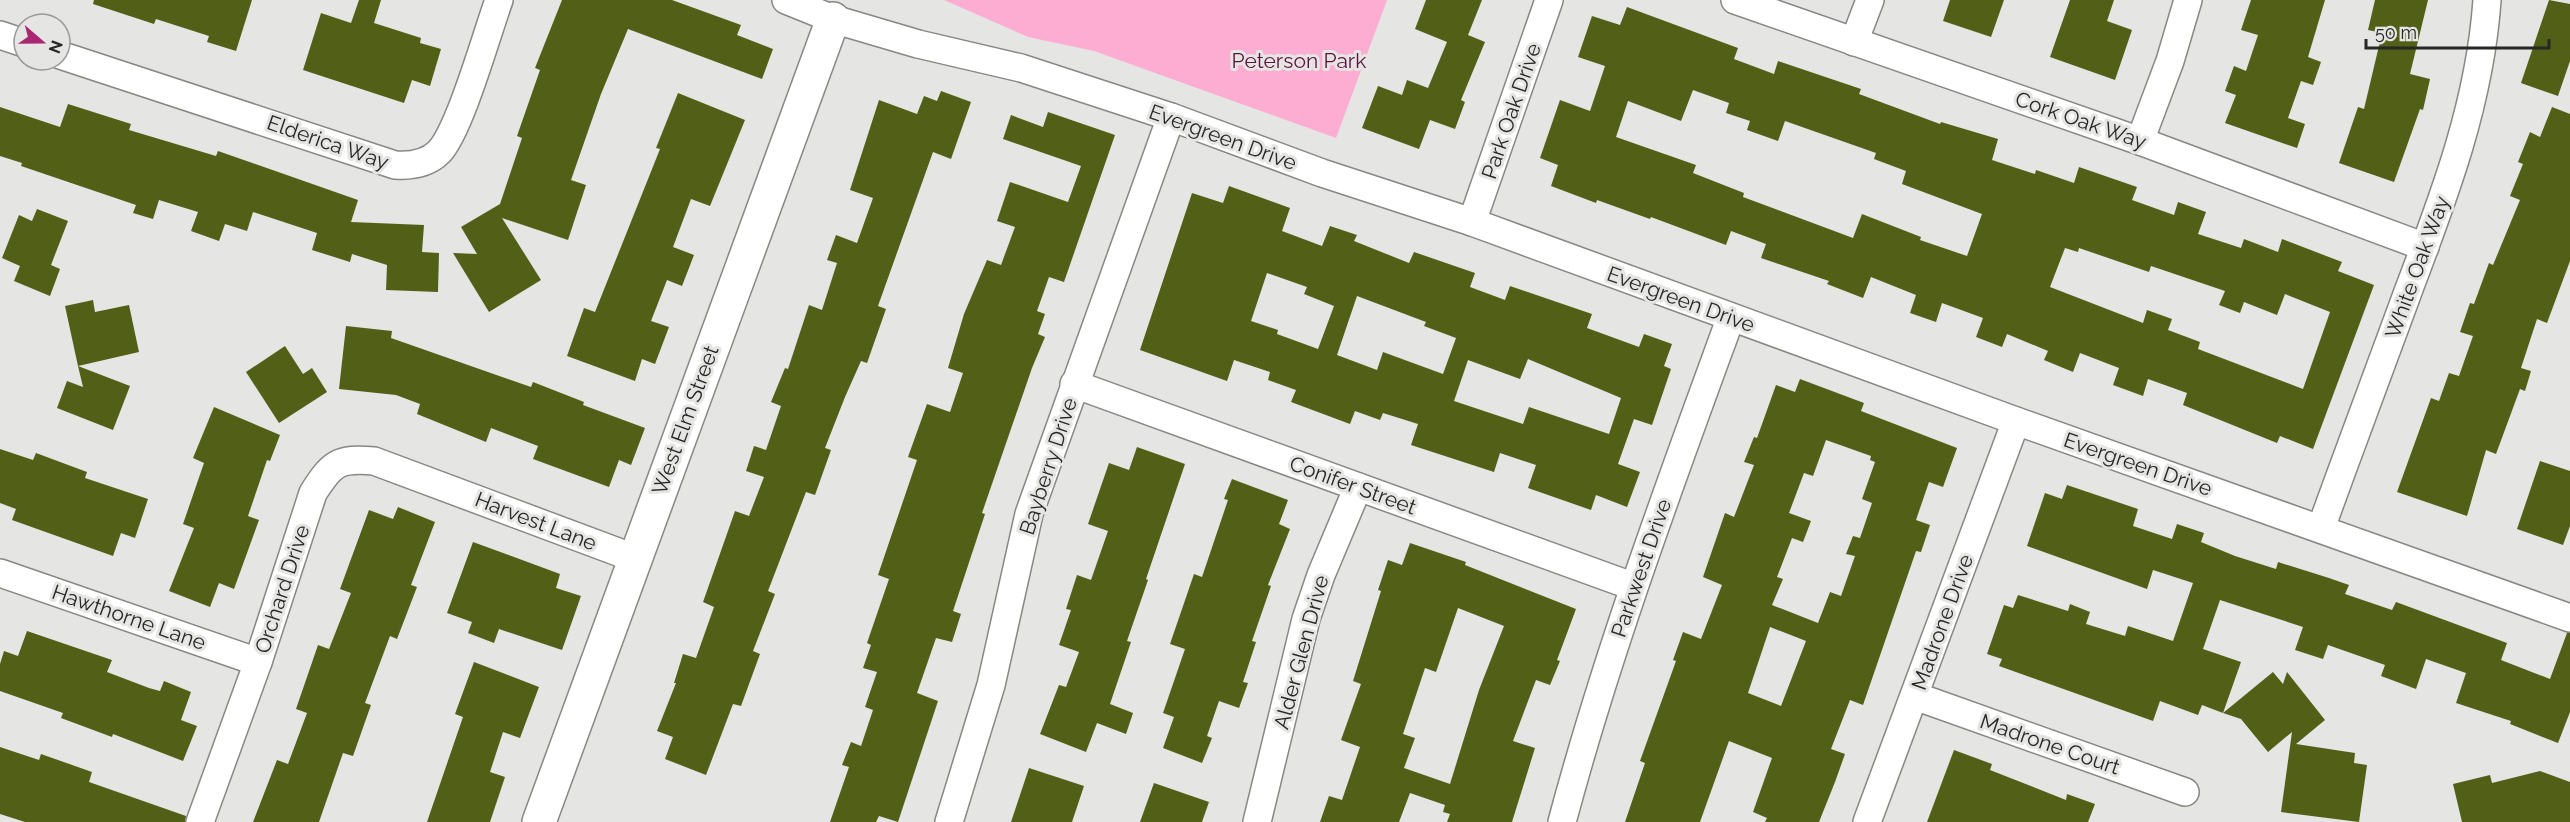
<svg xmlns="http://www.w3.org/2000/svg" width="2570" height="822" viewBox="0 0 2570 822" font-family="Raleway,sans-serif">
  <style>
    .green { fill: #fdacd2 }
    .building { fill: #525f17; fill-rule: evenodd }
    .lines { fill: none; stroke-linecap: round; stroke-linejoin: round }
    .street-casing { stroke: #878884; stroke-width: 30 }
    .secondary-casing { stroke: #878884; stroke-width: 36 }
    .street { stroke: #fff; stroke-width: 27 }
    .secondary { stroke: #fff; stroke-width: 33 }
    .labels { text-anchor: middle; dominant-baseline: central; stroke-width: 6; stroke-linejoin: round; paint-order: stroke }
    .park-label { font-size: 21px; fill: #5f103e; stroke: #e5e6e3 }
    .street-label { font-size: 21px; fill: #272726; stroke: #e5e6e3 }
  </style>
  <rect width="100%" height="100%" fill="#e5e6e3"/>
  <polygon class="green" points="944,0 1387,0 1336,138 1094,51 1028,37"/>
  <g class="building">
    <polygon points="94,0 252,0 236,51 207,42 209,36 156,19 154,24 93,4"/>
    <polygon points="359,0 381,0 374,23 421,38 420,43 441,49 430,86 412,80 404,103 303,70 321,13 351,23"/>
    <polygon points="562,0 672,0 741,25 737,35 773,49 762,79 628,29 601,94 571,180 586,185 568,240 502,218 541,280 489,312 453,253 477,254 461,227 500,204 522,138 517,136 540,70 535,68"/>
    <polygon points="1426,0 1482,0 1468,35 1485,42 1461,100 1465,102 1455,129 1430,120 1419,149 1362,128 1378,86 1402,95 1407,80 1428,88 1447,42 1415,29"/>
    <polygon points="1950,0 2004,0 1991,37 1943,21"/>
    <polygon points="2070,0 2114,0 2107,21 2132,30 2115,80 2050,57"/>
    <polygon points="2251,0 2325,0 2308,57 2321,62 2313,85 2301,81 2288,118 2305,124 2297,148 2225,123 2236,95 2225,91 2234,66 2246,71 2258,35 2241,30"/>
    <polygon points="2375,0 2428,0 2410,74 2430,79 2423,110 2420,109 2394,182 2339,163 2358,107 2364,109 2382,33 2368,30"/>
    <polygon points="2549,0 2570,4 2570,61 2558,96 2521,83"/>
    <path d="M1627,7L1738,48L1734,59L1774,74L1778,61L1861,89L1859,94L1940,124L1941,122L1998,139L1992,160L2035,174L2036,170L2074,183L2079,167L2137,187L2132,200L2174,215L2178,202L2206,212L2198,234L2241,248L2244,239L2278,252L2282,239L2342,262L2338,271L2374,285L2313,449L2280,436L2277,443L2183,405L2187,393L2148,379L2143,396L2113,385L2119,368L2080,353L2073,372L2044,360L2048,351L2007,334L2002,347L1976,337L1983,318L1942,303L1936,322L1910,313L1916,295L1871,277L1863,298L1827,284L1829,281L1761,258L1766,244L1731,231L1726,245L1651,217L1650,219L1597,200L1596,203L1551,186L1558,165L1540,158L1560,100L1590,111L1605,66L1578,57L1592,16L1620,25ZM1693,90L1729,103L1726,113L1750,121L1747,130L1778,141L1785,121L1876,153L1874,159L1906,171L1902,184L1982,214L1967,256L1920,240L1921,237L1862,214L1853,238L1743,197L1744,193L1693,173L1696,165L1616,137L1628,101L1681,121ZM2065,248L2078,252L2079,248L2149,272L2151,266L2225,291L2219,305L2240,313L2244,302L2277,315L2285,294L2330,312L2303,389L2198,349L2200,342L2168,330L2172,319L2147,310L2143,323L2050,287Z"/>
    <polygon points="941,91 971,102 951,159 933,152 878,306 886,309 867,363 861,361 845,397 825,448 831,450 815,495 806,492 768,591 775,594 753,651 760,654 741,706 733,704 706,775 665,759 673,737 657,731 676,683 674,683 683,654 696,658 714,607 703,602 735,511 749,516 764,477 746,471 754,446 766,450 781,406 771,402 785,368 788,369 809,305 822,310 837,263 827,260 836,235 857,243 873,198 850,190 879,100 917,114 924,96 937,101"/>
    <polygon points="678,93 745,120 710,206 691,199 673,247 694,255 682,286 667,280 651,321 669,327 655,364 642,359 635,381 567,356 584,308 595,312 660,149 656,148"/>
    <polygon points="68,104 131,124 129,130 216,156 218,151 358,200 351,222 424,225 422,252 439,253 438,292 386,290 387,265 352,254 350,262 312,250 317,233 253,212 247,231 225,224 219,241 191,231 198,212 159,200 153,219 133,213 136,205 21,166 22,163 0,156 0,107 60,127"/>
    <polygon points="2552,107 2570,114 2570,261 2547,323 2537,319 2521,368 2531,371 2525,391 2520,389 2496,454 2486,450 2467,516 2397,492 2431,398 2439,401 2449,373 2459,376 2473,336 2460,332 2470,303 2474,304 2489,263 2493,265 2520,200 2510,196 2523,164 2518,162 2530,132 2540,137"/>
    <polygon points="1048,112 1115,135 1064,282 1049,277 1037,311 1045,314 1038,334 1045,337 1032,368 982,513 985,514 953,611 961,614 952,642 936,638 917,693 938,701 898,822 879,816 876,822 830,822 849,767 842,765 851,742 861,746 873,710 865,707 877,672 863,668 871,645 867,643 889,579 878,575 917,460 908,457 927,404 950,412 963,373 948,368 964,314 987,260 1001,265 1015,227 997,221 1010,182 1068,202 1081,166 1003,139 1011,115 1043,127"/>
    <path d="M1229,186L1290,208L1282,231L1322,246L1330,226L1357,235L1354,241L1409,263L1414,252L1475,273L1470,287L1505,300L1510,286L1592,314L1587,328L1639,347L1644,334L1672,344L1664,366L1671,369L1652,425L1634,419L1618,464L1640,472L1627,507L1596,495L1591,510L1528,488L1536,465L1500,453L1494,472L1411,445L1418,424L1383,413L1380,420L1355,411L1350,424L1291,402L1296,390L1268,380L1270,372L1234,360L1227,381L1140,350L1192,193L1223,203ZM1267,273L1307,287L1304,294L1334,306L1318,349L1277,334L1278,330L1251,321ZM1357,296L1426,322L1424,326L1456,338L1443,374L1383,352L1377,370L1337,355ZM1528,359L1621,398L1609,434L1529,407L1523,424L1454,401L1468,360L1520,379Z"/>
    <polygon points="37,209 68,221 51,265 60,269 50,296 14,281 20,266 2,258 19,215 32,221"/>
    <polygon points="93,300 95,312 129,305 139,352 78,366 65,306"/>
    <polygon points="346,326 392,331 391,338 531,387 533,382 584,402 583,405 645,428 631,465 619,460 609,487 533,459 538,446 491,428 486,442 417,414 420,404 396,395 339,389"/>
    <polygon points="285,346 303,374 312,368 327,392 279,423 246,372"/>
    <polygon points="78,366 130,386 113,430 57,408 67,381 83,387"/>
    <path d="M1800,379L1864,403L1861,411L1957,448L1943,487L1929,482L1916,520L1930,525L1921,552L1916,551L1863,705L1850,700L1831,749L1845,754L1835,782L1819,822H1765L1767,818L1753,812L1772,758L1729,741L1700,822H1625L1645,763L1640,761L1676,661L1673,660L1683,632L1701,639L1722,585L1703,577L1725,513L1734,517L1754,465L1744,462L1754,437L1757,438L1776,385L1795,392ZM1826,440L1871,456L1870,460L1875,462L1862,499L1872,503L1860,538L1853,536L1846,554L1855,556L1841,596L1830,592L1818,623L1772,605L1783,579L1777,577L1792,538L1803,542L1811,521L1789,513L1804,473L1813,476ZM1770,627L1806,641L1781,706L1748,693Z"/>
    <polygon points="214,407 280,435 270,461 267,460 248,516 259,520 234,589 219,583 210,607 169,591 194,528 183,524 204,463 193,458"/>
    <polygon points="1137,447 1185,464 1146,579 1148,580 1127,641 1131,642 1110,704 1133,713 1126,734 1097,723 1086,752 1040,734 1059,685 1066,687 1079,652 1059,645 1071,610 1066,609 1077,575 1091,580 1108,531 1088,524 1109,463 1129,470"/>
    <polygon points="0,449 33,460 36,453 87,472 85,478 148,499 135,538 121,533 113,556 12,520 16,509 0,503"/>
    <polygon points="2540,461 2570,471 2570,526 2563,545 2517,529"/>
    <polygon points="1232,479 1288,500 1279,524 1290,529 1268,585 1271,586 1252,641 1256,642 1243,682 1248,683 1239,708 1219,701 1207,736 1212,738 1202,763 1163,748 1174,717 1163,713 1185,649 1170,644 1194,574 1202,577 1228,500 1224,499"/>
    <polygon points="2067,485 2138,509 2133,526 2172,539 2177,524 2204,533 2201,542 2235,556 2276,569 2278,562 2329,578 2349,585 2345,594 2392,610 2396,602 2507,643 2501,660 2550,679 2567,633 2570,633 2570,712 2558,743 2510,724 2511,721 2456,703 2466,673 2426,659 2416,689 2381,676 2385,665 2328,645 2323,659 2295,650 2303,627 2220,600 2203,649 2241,662 2223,713 2202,705 2198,715 2160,701 2153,721 1999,666 2002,659 1987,654 2004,605 2013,608 2018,595 2068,611 2070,604 2090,612 2086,624 2125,636 2128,626 2173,641 2193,583 2153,570 2147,589 2027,546 2045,493 2062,499"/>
    <polygon points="398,507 435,522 411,585 417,587 397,639 390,636 365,703 371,705 353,756 343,753 319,822 253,822 277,760 288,764 307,713 296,709 318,645 329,649 351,593 340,589 369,510 393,519"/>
    <polygon points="473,542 560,574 556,588 581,596 562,650 499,629 494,643 468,633 472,622 447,613"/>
    <path d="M1410,543L1466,562L1465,565L1576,609L1557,660L1560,661L1550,685L1536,680L1513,741L1535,748L1512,822H1447L1450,814L1443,812L1445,805L1410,793L1399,822H1320L1329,796L1342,800L1360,747L1341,740L1361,684L1353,681L1381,591L1378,590L1388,560L1402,565ZM1458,608L1504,626L1479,690L1450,784L1404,768L1415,738L1403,734L1425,668L1436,672Z"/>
    <polygon points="27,631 112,660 107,672 149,688 160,691 164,681 191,692 181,720 197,726 183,761 113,734 112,737 61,718 63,713 0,691 0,664 4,651 18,656"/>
    <polygon points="474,662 539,687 520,738 503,732 490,772 505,777 490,822 427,822 463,717 455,714"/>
    <polygon points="2273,672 2283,684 2287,672 2325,720 2296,744 2355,753 2354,763 2367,765 2359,822 2281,812 2292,732 2268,752 2241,719 2223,713"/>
    <polygon points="0,747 39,760 41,754 92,772 89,782 186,816 185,822 25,822 0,814"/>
    <polygon points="1954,750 1992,764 1990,770 2066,800 2067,794 2095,804 2088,822 1927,822"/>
    <polygon points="1029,768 1084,786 1072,822 1011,822"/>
    <polygon points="2540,771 2570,782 2570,822 2462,822 2453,784 2490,775 2492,783"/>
    <polygon points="1154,783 1209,802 1202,822 1140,822"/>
  </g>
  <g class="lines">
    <defs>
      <g id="street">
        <polyline points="786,0 833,19 918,44 1021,68 1171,117 1322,173 1472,222 2016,421 2570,618"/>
        <polyline points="1735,0 2140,141 2425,247"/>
        <polyline points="0,35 24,43"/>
        <polyline points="1854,42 1870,0"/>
        <path d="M60,55L395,165C410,166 427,164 439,152C460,130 487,33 499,0"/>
        <polyline points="2140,141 2170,61 2188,0"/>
        <polyline points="1472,222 1549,0"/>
        <polyline points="1074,384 1632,586"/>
        <path d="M2321,528C2350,448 2380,368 2409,289C2445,194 2480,102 2487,0"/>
        <polyline points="0,573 258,662"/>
        <polyline points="1915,696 2185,792"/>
        <path d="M200,822L258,662L313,493C332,463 338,458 374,461L634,558"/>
        <polyline points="949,822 991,685 1029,514 1171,117"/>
        <polyline points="1257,822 1306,619 1321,575 1358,487"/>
        <path d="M1562,822C1608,650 1670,484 1731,317"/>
        <polyline points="1867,822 2016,421"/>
      </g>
      <polyline id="secondary" points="539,822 833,19"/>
    </defs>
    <use href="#street" class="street-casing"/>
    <use href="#secondary" class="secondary-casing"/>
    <use href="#street" class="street"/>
    <use href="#secondary" class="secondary"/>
  </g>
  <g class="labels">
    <g class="park-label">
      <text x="1299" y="60">Peterson Park</text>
    </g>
    <g class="street-label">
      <text transform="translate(1511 111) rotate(-71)">Park Oak Drive</text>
      <text transform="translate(2081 120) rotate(19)">Cork Oak Way</text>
      <text transform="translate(1223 137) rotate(20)">Evergreen Drive</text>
      <text transform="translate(328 142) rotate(19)">Elderica Way</text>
      <text transform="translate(2417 267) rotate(-70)">White Oak Way</text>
      <text transform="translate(1681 299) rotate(20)">Evergreen Drive</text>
      <text transform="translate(685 420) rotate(-70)">West Elm Street</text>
      <text transform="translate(2138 464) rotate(19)">Evergreen Drive</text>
      <text transform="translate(1048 466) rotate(-72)">Bayberry Drive</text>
      <text transform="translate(1353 485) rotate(20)">Conifer Street</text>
      <text transform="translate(536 521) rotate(21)">Harvest Lane</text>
      <text transform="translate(1641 568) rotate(-71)">Parkwest Drive</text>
      <text transform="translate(282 589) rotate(-72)">Orchard Drive</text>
      <text transform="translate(129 617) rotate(19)">Hawthorne Lane</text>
      <text transform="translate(1942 622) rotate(-70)">Madrone Drive</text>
      <text transform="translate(1301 652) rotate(-75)">Alder Glen Drive</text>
      <text transform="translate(2050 744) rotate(19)">Madrone Court</text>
    </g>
  </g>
  <g transform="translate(42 42) rotate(110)"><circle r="28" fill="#e5e6e3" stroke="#999a97" stroke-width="1.5"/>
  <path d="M0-4.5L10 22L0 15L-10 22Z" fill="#aa2773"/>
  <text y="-9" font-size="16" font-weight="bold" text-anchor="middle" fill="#272726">N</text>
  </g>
  <path d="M2366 39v9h183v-9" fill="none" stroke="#272726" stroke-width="3"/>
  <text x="2375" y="39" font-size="18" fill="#272726" stroke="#e5e6e3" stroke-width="4.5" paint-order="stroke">50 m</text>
</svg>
